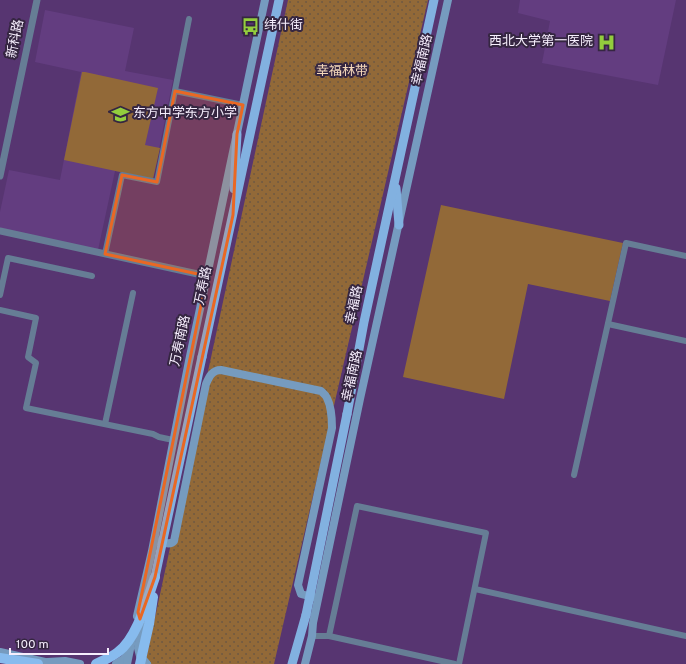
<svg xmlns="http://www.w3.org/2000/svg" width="686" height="664" viewBox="0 0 686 664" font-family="Overpass,'Noto Sans SC',sans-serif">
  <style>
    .built { fill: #633d80 }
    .grass { fill: #926938 }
    .park { fill: url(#park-dots) }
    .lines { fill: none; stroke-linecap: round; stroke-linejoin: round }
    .minor { stroke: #667d95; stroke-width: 6 }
    .tertiary { stroke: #667d95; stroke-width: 7 }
    .secondary { stroke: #769bbf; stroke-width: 8 }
    .primary { stroke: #82b1e0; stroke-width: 9 }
    .trunk { stroke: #87bbee; stroke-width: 10 }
    .primary-bridge { stroke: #82b1e0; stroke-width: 9 }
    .trunk-bridge { stroke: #87bbee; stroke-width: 10 }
    .marked { fill: #e96824; fill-opacity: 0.2; stroke: #e96824; stroke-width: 3; stroke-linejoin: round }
    .labels { text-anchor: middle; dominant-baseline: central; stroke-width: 4; stroke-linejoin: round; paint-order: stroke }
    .poi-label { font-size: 13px; fill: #f6eefd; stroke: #352641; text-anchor: start }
    .street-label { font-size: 13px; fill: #f6eefd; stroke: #352641 }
    .park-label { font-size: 13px; fill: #f6d9bb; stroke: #352641 }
  </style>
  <defs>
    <pattern id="park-dots" width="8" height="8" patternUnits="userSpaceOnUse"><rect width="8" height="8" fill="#926938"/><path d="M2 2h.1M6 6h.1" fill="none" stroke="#6e5842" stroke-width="1.8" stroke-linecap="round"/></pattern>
  </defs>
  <rect width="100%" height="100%" fill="#573571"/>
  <g class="built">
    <polygon points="520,0 676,0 658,85 542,63 550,21 518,13"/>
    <polygon points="45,10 134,28 125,71 173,80 153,179 115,171 98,250 0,228 0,212 9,170 60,180 81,72 35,62"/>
  </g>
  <g class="grass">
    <polygon points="82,72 85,72 158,88 145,145 160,148 153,179 64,160"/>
    <polygon points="441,205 623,243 610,301 528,284 504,399 403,377"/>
  </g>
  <polygon class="park" points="288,0 428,0 274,664 145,664"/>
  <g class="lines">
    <g class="minor">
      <polyline points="175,91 243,105"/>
      <polyline points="105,254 122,175 157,182 189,19"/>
      <polyline points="0,295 8,258 92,276"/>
      <polyline points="0,310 36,318 28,357 36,363 26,408 153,434 159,437 173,440"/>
      <polyline points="608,324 686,341"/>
      <polyline points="105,424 133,293"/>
      <polyline points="574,475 626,243 686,256"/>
      <polyline points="475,589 686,636"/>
      <polyline points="312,636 329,636 455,664"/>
      <polyline points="329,636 357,506 486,533 459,664"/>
    </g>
    <g class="tertiary">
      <polyline points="0,176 37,0"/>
      <polyline points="0,231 207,276"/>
    </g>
    <g class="secondary">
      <path d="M157,541C163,542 170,546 174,541L206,384C209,377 212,370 221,370L321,391C323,393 326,395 327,398C331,406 332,419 332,428L298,585L301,594L316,598"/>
      <polyline points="137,616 152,551 189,361 265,0"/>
      <polyline points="140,618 142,627 138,648 140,656 147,664"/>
      <polyline points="0,652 45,662 52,664"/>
      <polyline points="47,662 65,661 80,664"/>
      <polyline points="116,664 124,659 128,653"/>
      <polyline points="127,664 133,635"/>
      <polyline points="305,664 312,636 313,623 360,399 448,0"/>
    </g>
    <g class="primary">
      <polyline points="396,188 399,225"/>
      <polyline points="234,189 237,134"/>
      <polyline points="202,357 279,0"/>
      <polyline points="347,414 364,322 434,0"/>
      <polyline points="292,664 306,615"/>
    </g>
    <polyline class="trunk" points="0,658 38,664"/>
    <g class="primary-bridge">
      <polyline points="155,577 202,357"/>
      <polyline points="306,615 347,414"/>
    </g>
    <g class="trunk-bridge">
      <path d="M96,664C104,660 112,657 118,652C137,638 147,600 155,577"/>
      <polyline points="140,664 149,624 153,597"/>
    </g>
  </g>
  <path class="marked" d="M175,91L243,105L237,134L233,215L155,577L140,619L138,612L207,276L105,254L122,175L157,182Z"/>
  <defs>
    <symbol id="bus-bare" viewBox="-9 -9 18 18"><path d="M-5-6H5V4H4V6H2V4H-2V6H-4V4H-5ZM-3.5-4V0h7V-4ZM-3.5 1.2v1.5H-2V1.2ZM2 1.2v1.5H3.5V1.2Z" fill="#93cd3d" stroke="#352641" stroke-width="2.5" paint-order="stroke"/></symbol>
    <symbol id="hospital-bare" viewBox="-9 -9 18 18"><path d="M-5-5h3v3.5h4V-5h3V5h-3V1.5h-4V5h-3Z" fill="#93cd3d" stroke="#352641" stroke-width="2.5" paint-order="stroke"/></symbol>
    <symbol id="school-bare" viewBox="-9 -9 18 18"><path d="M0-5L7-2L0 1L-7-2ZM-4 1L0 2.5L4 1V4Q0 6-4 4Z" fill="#93cd3d" stroke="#352641" stroke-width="2.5" paint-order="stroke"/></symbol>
  </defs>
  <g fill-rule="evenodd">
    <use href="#bus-bare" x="238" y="14" width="25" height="25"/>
    <use href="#hospital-bare" x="594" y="30" width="25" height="25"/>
    <use href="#school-bare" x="108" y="102" width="25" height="25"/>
  </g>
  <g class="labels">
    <g class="poi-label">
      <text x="264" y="26">纬什街</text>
      <text x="593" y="42" text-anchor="end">西北大学第一医院</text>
      <text x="133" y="114">东方中学·东方小学</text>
    </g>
    <g class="street-label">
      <text transform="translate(16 39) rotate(-78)">新科路</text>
      <text transform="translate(423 60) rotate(-77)">幸福南路</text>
      <text transform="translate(204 286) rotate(-78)">万寿路</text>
      <text transform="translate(355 305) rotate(-78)">幸福路</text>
      <text transform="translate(181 341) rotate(-78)">万寿南路</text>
      <text transform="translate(353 376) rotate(-78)">幸福南路</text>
    </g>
    <g class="park-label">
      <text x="342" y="72">幸福林带</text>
    </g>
  </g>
  <path d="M10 648v6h98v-6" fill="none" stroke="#f6eefd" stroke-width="2"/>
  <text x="16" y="648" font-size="12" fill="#f6eefd" stroke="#352641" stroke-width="3" paint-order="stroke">100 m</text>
</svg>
